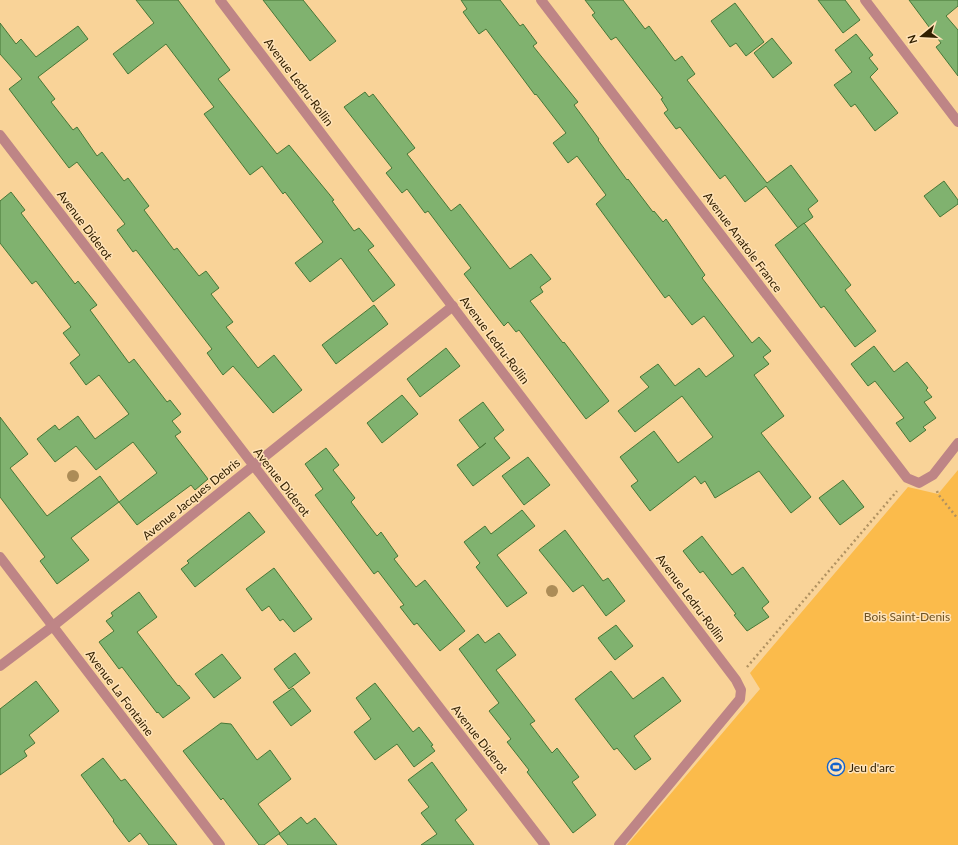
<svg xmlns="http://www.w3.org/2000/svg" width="958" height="845" viewBox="0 0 958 845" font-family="Lato,sans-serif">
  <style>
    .green { fill: #fbbb4b }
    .building { fill: #80b26f; stroke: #477737 }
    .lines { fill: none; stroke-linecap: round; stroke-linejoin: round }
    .path { stroke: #b19261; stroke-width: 2.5; stroke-dasharray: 2 3; stroke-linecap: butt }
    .minor { stroke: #be8586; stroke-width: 10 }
    .tree { fill: #ac8c57 }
    .labels { text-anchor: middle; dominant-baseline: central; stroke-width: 3; stroke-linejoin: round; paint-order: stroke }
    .street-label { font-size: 12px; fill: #322000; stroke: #ffe2b6 }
    .park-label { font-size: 12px; fill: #6d5121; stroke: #ffe2b6 }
    .poi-label { font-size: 12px; fill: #322000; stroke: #ffe2b6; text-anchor: start }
  </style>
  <rect width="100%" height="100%" fill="#f9d398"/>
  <polygon class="green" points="958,470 958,845 627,845 760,689 750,673 908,487 938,494"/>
  <g class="building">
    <polygon points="136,0 178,0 230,70 218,79 277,154 289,145 334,200 332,201 354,231 359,228 374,246 368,250 395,285 373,302 341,258 310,282 295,263 323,242 285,192 283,194 262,166 250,175 204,114 214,107 166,44 128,74 113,54 154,23"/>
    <polygon points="263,0 303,0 336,41 310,61"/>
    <polygon points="461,0 500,0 520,26 523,24 537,43 533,46 578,102 574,105 599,139 598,140 627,180 628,179 653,212 654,211 663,222 666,219 705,275 702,278 752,343 759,337 771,351 763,357 769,364 754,375 784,416 761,433 811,497 791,513 759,471 715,498 705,481 701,484 695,476 650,511 631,486 638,481 620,457 654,431 678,463 713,437 682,396 635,432 618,411 649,387 640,377 658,364 675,386 699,368 706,377 734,356 704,316 692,325 669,295 665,298 596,204 606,195 577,156 568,163 553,143 566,133 536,94 535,95 486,29 479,34 463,12 467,9"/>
    <polygon points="585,0 623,0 645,29 649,26 675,61 682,56 695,74 687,80 767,183 791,165 818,201 808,209 813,217 798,228 766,186 745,202 725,175 720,179 680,127 676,129 664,113 668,110 661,99 663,98 616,37 611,40 592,15 595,13"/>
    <polygon points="818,0 845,0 860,20 843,33"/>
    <polygon points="909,0 958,0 958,6 946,16 958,30 958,76 936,47 941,43"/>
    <polygon points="735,3 764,42 746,56 736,43 730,47 711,21"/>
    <polygon points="0,23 16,44 21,39 36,57 78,26 88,39 38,77 55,99 51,102 73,130 77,127 97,156 102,152 124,181 128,178 149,206 144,210 174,250 177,248 199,276 206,271 219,288 211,294 233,322 226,327 258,368 274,355 302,390 273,413 233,366 223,375 207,353 212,349 136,250 133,252 117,230 125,224 77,162 69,168 9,89 22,79 0,54"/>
    <polygon points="856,34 873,55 869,58 878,69 870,77 898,113 875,131 855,104 851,107 834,85 852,72 835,50"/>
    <polygon points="772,38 792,63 773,78 754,53"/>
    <polygon points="365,92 369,97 373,94 415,148 407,154 451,211 460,204 510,269 531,254 551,279 540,287 543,292 530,301 563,343 564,342 609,401 586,419 519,330 516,332 508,322 504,326 464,274 471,268 428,211 425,213 407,189 402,193 386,173 392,168 344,107"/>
    <polygon points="944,181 958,200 958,204 940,217 924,196"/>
    <polygon points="11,192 25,210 21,213 75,284 78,281 97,305 90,310 129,363 134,359 167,402 170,400 181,414 172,421 181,432 175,436 208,479 195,490 191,485 137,525 119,502 157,473 133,442 96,470 76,446 55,462 37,439 55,425 59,430 78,416 95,439 129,414 99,375 86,385 70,363 80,355 63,333 71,327 36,281 32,284 0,243 0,201"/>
    <polygon points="804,223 851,285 845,290 876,331 855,347 824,306 821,308 775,245"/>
    <polygon points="374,305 388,324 336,364 322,345"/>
    <polygon points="874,346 894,372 907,362 928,388 926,390 932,397 924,402 936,418 923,427 926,430 910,442 896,423 904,418 875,381 868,386 851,364"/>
    <polygon points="446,348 460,366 420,397 407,379"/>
    <polygon points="402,395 418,414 382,443 367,423"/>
    <polygon points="483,402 504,430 494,438 510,458 473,486 457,465 486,443 480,448 459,420"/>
    <polygon points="0,417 28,454 10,468 47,516 100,476 119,502 71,538 89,560 57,584 40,561 45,557 0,497"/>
    <polygon points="326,448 339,465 333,470 355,498 351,502 377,536 381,532 398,556 394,559 416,587 425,580 465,631 440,651 417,623 414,625 400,607 404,605 378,571 374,574 315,495 323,489 305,464"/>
    <polygon points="528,457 550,485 524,505 502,476"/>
    <polygon points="843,480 864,507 840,525 819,498"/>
    <polygon points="522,510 535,526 497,555 527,593 507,607 476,567 480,563 464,542 485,526 491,534"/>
    <polygon points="249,512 265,532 195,587 181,569 189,563 187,561"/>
    <polygon points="565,530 603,581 608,578 625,601 606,616 583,585 573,592 539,550"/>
    <polygon points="702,536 732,575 743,567 769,602 762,608 769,617 747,631 734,615 736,614 703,571 700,573 683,551"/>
    <polygon points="274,568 312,619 294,632 283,619 280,621 269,606 262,611 246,589"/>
    <polygon points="139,592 157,617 137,632 178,686 179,685 190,698 163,718 158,712 157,713 122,667 119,669 99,642 114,631 106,621 113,616 111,613"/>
    <polygon points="616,625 633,646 615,660 598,638"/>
    <polygon points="499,633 516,655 496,670 535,721 530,724 552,753 557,748 579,777 572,782 596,815 573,833 527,772 529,770 507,742 511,739 489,711 499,703 459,649 478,634 485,643"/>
    <polygon points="295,653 310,673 289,689 274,669"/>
    <polygon points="222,654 241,678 214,698 195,674"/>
    <polygon points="611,671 633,699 663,677 681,701 634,736 651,759 635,770 617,748 614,750 575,699"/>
    <polygon points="36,681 59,711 29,735 35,743 24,751 27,756 0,775 0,709"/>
    <polygon points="375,683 413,732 419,727 433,745 431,746 435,751 414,767 397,744 375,760 354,732 371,719 356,698"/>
    <polygon points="293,688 311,711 291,726 273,702"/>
    <polygon points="221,723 231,724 257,760 270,750 291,779 258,804 280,833 264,845 259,845 223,798 221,800 183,751"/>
    <polygon points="103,758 121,781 125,779 177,845 149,845 140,833 129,842 113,821 114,820 81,775"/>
    <polygon points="432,762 467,810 455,820 474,845 421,845 437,834 421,813 429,807 408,780"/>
    <polygon points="301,817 307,824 315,818 337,845 288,845 279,834"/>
  </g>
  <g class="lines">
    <g class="path">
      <polyline points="937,491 938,494 958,519"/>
      <polyline points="747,667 897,491"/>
    </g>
    <g class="minor">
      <polyline points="220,0 736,680 741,690 740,699 619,845"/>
      <polyline points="541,0 907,478 919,483 933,475 958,443"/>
      <polyline points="865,0 958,122"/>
      <polyline points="0,135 545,845"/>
      <polyline points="0,557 220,845"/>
      <polyline points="0,666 53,626 453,306"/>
    </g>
  </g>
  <g class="tree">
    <circle cx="73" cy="476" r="6"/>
    <circle cx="552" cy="591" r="6"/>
  </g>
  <defs>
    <symbol id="stadium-ring" viewBox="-11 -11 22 22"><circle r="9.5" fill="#ffe2b6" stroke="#1262cc" stroke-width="1.5"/><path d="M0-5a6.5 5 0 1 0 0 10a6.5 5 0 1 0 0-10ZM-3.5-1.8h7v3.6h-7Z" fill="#1262cc"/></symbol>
  </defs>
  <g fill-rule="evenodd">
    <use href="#stadium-ring" x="826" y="757" width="20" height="20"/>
  </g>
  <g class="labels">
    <g class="street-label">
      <text transform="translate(299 82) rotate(53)">Avenue Ledru-Rollin</text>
      <text transform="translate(85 225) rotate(53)">Avenue Diderot</text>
      <text transform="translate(743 242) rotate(53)">Avenue Anatole France</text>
      <text transform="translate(495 340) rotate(53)">Avenue Ledru-Rollin</text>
      <text transform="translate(282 482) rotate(52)">Avenue Diderot</text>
      <text transform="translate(191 499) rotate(-39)">Avenue Jacques Debris</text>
      <text transform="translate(691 598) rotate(53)">Avenue Ledru-Rollin</text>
      <text transform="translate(120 693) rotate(53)">Avenue La Fontaine</text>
      <text transform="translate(480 739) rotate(52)">Avenue Diderot</text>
    </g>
    <g class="park-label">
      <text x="907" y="616">Bois Saint-Denis</text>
    </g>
    <g class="poi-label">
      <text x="849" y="767">Jeu d'arc</text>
    </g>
  </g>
  <g transform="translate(922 36) rotate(252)" stroke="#ffe2b6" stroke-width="3" paint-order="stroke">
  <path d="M0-3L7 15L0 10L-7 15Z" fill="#322000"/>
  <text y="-6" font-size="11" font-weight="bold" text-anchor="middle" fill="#322000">N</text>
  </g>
</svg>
